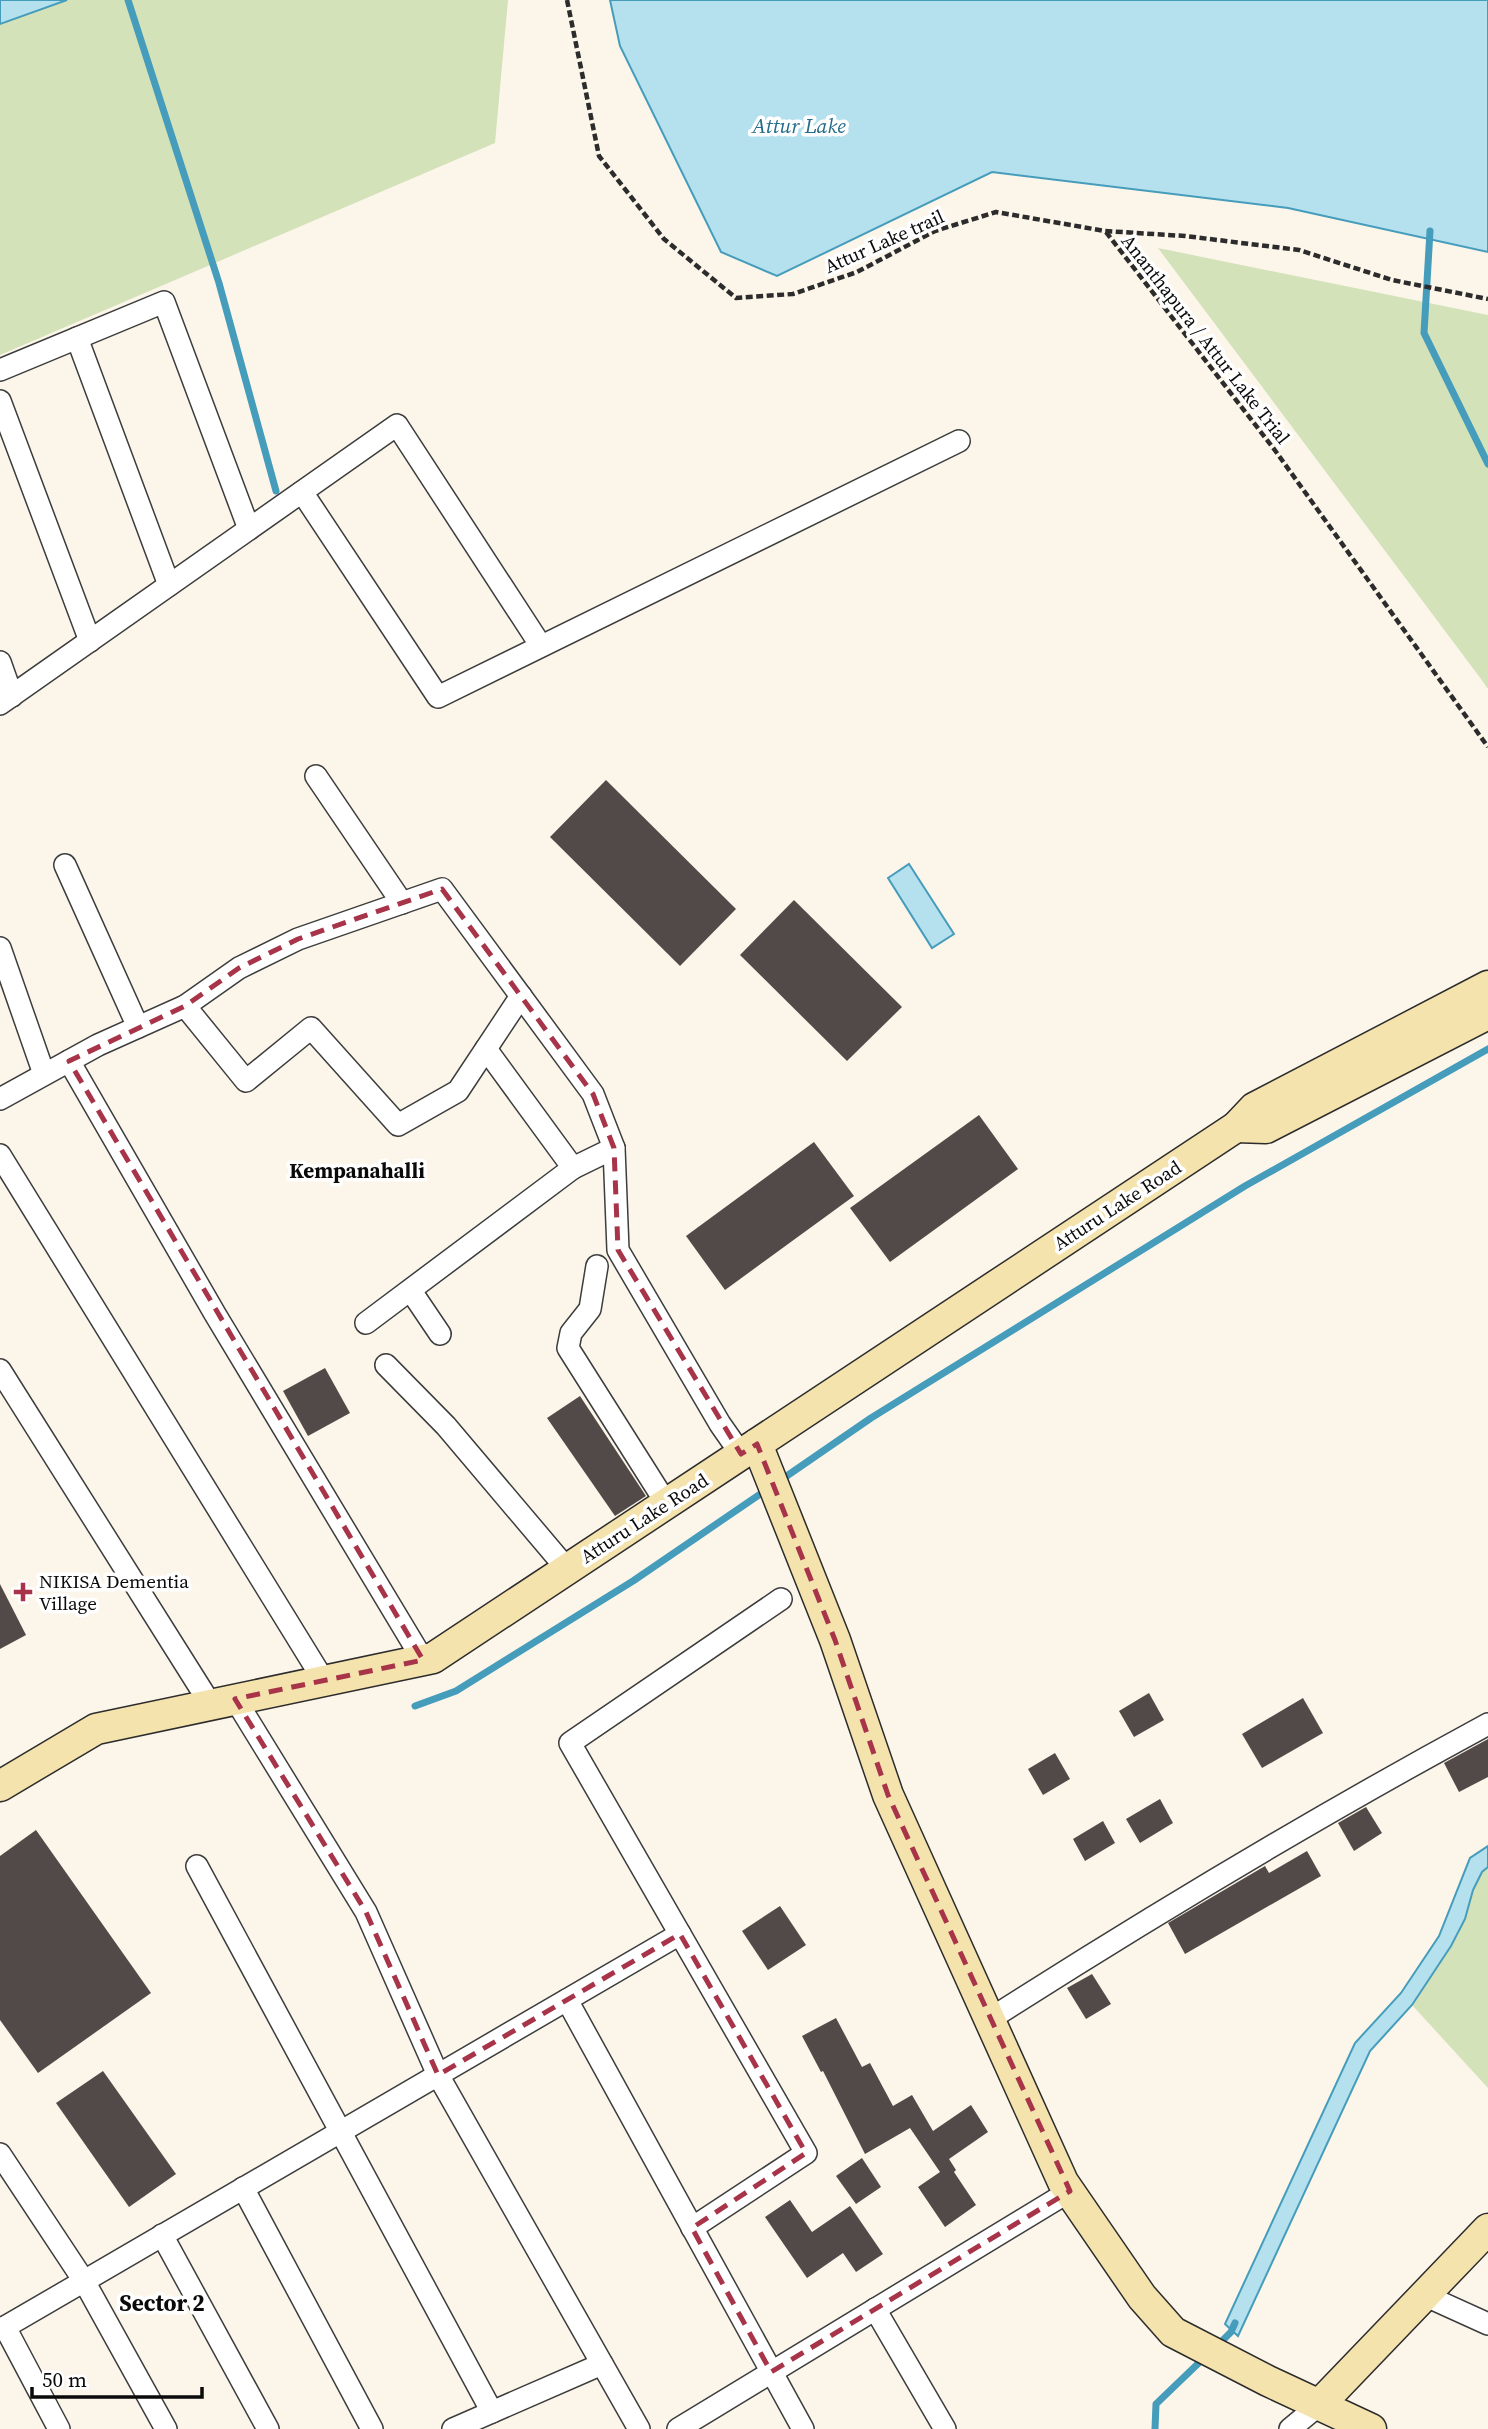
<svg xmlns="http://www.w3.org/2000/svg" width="1488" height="2429" viewBox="0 0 1488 2429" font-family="'Source Serif 4',serif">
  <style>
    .green { fill: #d4e2b9 }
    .water { fill: #b5e0ee; stroke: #459cbb; stroke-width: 2 }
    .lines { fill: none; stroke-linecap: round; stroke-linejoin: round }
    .stream { stroke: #459cbb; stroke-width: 7 }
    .building { fill: #514a48 }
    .street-casing { stroke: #3d3d3d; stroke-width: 24 }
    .secondary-casing { stroke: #2c2c2c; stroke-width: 33 }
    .path { stroke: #2c2c2c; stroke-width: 4.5; stroke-dasharray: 7 3.5; stroke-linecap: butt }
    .street { stroke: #fff; stroke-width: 21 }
    .secondary { stroke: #f5e3ad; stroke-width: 30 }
    .marked { fill: none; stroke: #a8344a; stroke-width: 5; stroke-dasharray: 14 9; stroke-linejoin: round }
    .poi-dot { fill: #a8344a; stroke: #fff; stroke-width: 2.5 }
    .labels { text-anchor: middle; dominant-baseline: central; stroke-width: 7; stroke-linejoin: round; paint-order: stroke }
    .street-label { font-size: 19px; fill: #0a0a0a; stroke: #fff }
    .poi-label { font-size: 19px; fill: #0a0a0a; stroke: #fff; text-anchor: start }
    .water-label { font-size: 21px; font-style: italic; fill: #246c8b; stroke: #fff }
    .neighbourhood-label { font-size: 21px; font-weight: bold; fill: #0a0a0a; stroke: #fff }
    .quarter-label { font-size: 23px; font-weight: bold; fill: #0a0a0a; stroke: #fff }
  </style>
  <rect width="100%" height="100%" fill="#fcf6ea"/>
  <g class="green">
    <polygon points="0,0 508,0 495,143 0,355"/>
    <polygon points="1158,248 1488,315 1488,689 1481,679"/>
    <path d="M1488,1867V2088L1412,2005C1430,1977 1455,1948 1466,1916C1471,1899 1473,1878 1488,1867Z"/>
  </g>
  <g class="water">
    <polygon points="0,0 67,0 0,24"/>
    <polygon points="610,0 1488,0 1488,252 1288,208 992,172 777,276 721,252 620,46"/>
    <polygon points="909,864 954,934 932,948 888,878"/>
    <polygon points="1488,1846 1488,1867 1482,1872 1473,1890 1465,1919 1451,1946 1412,2005 1370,2051 1238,2336 1225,2324 1355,2043 1401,1993 1439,1936 1470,1858"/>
  </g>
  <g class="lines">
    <g class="stream">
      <polyline points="128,0 219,283 276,491"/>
      <polyline points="1430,231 1424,333 1488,464"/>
      <polyline points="778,1482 871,1418 1245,1186 1488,1049"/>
      <polyline points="415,1706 456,1691 633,1581 769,1488"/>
      <polyline points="1217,2346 1231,2332 1235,2323"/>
      <polyline points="1155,2429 1156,2404 1206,2356"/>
    </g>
  </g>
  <g class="building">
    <polygon points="606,780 736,909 680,966 550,837"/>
    <polygon points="794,900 902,1007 847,1061 740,955"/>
    <polygon points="979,1115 1018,1169 890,1262 850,1208"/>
    <polygon points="814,1142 854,1196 725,1290 686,1236"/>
    <polygon points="325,1368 350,1413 308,1436 283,1391"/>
    <polygon points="580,1396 646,1496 615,1516 547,1418"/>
    <polygon points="0,1584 26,1635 0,1649"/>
    <polygon points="1149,1693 1164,1720 1134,1737 1119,1711"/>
    <polygon points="1303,1698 1323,1733 1262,1768 1242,1734"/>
    <polygon points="1488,1739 1488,1777 1459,1792 1444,1763"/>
    <polygon points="1055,1753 1070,1779 1043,1795 1028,1769"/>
    <polygon points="1160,1799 1173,1823 1140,1843 1126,1819"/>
    <polygon points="1366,1807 1382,1833 1354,1851 1338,1823"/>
    <polygon points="1103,1821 1115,1843 1085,1861 1073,1839"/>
    <polygon points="36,1830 151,1993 38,2073 0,2020 0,1856"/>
    <polygon points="1307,1851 1321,1876 1185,1954 1168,1923 1265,1866 1269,1873"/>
    <polygon points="780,1906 806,1945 768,1970 742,1931"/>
    <polygon points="1092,1974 1111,2004 1086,2019 1067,1988"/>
    <polygon points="836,2018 862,2067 870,2063 893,2106 912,2095 933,2131 971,2105 988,2132 949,2159 956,2170 954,2172 976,2205 945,2227 918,2187 940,2172 910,2128 865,2154 823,2071 821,2072 802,2036"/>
    <polygon points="103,2071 176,2174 129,2207 56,2103"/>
    <polygon points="862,2158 881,2187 856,2204 836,2176"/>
    <polygon points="790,2200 812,2232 850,2206 883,2254 856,2272 843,2253 807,2278 765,2217"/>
  </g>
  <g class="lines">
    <defs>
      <g id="street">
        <polyline points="77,338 169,585"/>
        <polyline points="0,370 164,302 249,529"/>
        <polyline points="0,401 90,641"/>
        <polyline points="302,492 438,697 959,441"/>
        <polyline points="0,662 12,696"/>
        <polyline points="0,704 397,425 541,646"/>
        <polyline points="316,776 402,903"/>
        <polyline points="65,865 138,1027"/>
        <polyline points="0,948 44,1074"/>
        <polyline points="185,1006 246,1081 311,1028 398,1125 458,1091 521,996"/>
        <polyline points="69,1061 215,1314 423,1660"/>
        <polyline points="0,1099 98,1045 185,1006 239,968 298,939 442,889 593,1094 614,1148 618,1250 720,1424 741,1454"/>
        <polyline points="0,1155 324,1681"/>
        <polyline points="573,1168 614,1148"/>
        <polyline points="597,1266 590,1309 571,1333 568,1348 661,1495"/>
        <polyline points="411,1291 440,1334"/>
        <polyline points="366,1323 573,1168 486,1049"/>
        <polyline points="386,1365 446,1426 567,1569"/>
        <polyline points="0,1370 211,1705"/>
        <polyline points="235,1699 366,1912 438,2075 639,2429"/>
        <polyline points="197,1866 492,2412"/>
        <polyline points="567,2000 803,2429"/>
        <path d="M990,2019C1153,1915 1318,1816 1488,1724"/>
        <polyline points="0,2154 84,2281 166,2429"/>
        <polyline points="243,2188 372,2429"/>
        <polyline points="692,2228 806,2153 570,1743 781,1599"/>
        <polyline points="162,2235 268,2429"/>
        <polyline points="1424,2295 1488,2324"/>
        <polyline points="875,2309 945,2429"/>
        <polyline points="5,2327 59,2429"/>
        <polyline points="0,2330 680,1934"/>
        <polyline points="453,2429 602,2364"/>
        <polyline points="678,2429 1070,2191"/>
        <polyline points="1290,2429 1319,2405"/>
      </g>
      <g id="secondary">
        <polyline points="1236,1127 1266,1128 1488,1014"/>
        <polyline points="757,1444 835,1640 888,1795 1063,2182 1142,2297 1173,2332 1268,2381 1371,2429"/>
        <polyline points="0,1786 96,1729 433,1658 1236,1127 1254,1108 1488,986"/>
        <polyline points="1319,2405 1488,2229"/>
      </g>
    </defs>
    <use href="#street" class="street-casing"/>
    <use href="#secondary" class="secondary-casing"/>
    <g class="path">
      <polyline points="567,0 599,156 664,239 736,298 793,294 857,272 935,231 996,212 1105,231 1185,236 1299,250 1392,280 1488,299"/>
      <polyline points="1106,232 1274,449 1488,747"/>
    </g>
    <use href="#street" class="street"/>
    <use href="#secondary" class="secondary"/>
  </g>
  <path class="marked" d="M442,889L593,1094L614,1148L618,1250L741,1454L757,1444L835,1640L888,1795L1070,2191L771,2372L692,2228L806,2153L680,1934L438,2075L366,1912L235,1699L423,1660L69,1061L185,1006L239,968L298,939Z"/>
  <path class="poi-dot" d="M19.5 1581.5h7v7h7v7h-7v7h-7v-7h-7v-7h7z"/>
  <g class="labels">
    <g class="street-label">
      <text transform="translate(884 241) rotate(-24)">Attur Lake trail</text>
      <text transform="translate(1206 339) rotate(52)">Ananthapura / Attur Lake Trial</text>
      <text transform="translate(1117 1205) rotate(-33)">Atturu Lake Road</text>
      <text transform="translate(644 1518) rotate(-33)">Atturu Lake Road</text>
    </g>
    <g class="poi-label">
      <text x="39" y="1581">NIKISA Dementia<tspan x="39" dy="22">Village</tspan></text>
    </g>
    <g class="water-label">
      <text x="799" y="125">Attur Lake</text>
    </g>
    <g class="neighbourhood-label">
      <text x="357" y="1170">Kempanahalli</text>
    </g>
    <g class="quarter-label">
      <text x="162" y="2303">Sector 2</text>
    </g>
  </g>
  <path d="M32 2387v10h170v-10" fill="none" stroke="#0a0a0a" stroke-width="3.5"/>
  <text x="42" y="2387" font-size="21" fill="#0a0a0a" stroke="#ffffff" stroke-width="5" paint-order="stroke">50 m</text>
</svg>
